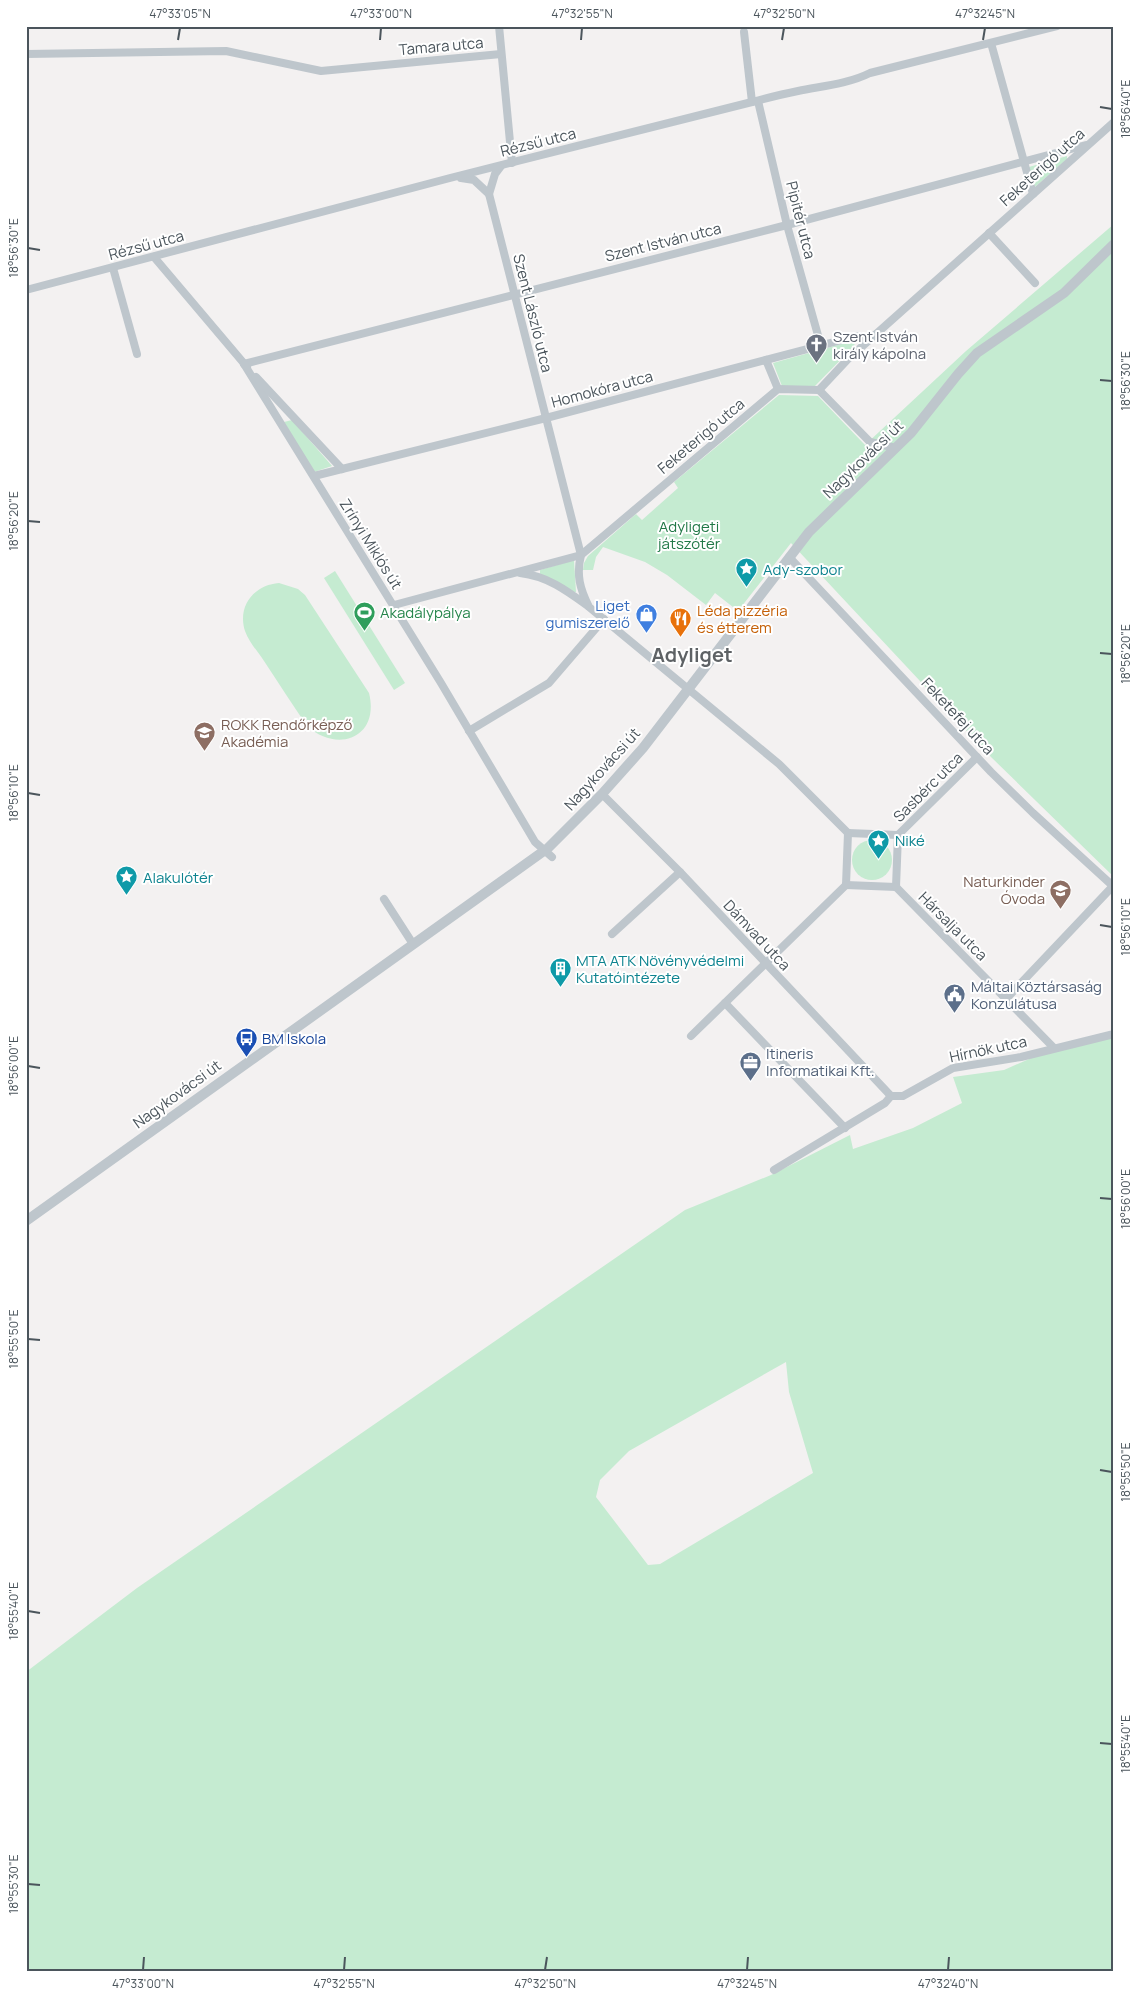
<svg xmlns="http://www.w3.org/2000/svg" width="1140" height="1997" viewBox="0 0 1140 1997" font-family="Manrope,sans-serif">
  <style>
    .green { fill: #c5ebd1; fill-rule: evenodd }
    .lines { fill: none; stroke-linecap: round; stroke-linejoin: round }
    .minor { stroke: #bec6cc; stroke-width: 8 }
    .tertiary { stroke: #bec6cc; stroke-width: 10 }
    .ticks { fill: none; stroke: #4b555c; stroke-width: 2 }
    .labels { text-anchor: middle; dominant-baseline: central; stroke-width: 4; stroke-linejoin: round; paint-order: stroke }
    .street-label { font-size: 15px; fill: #4b555c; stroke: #fff }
    .worship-label { font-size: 15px; fill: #5b616d; stroke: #fff; text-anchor: start }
    .park-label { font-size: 15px; fill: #217847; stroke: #fff }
    .culture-label { font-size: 15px; fill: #0d838f; stroke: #fff; text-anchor: start }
    .shop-label { font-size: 15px; fill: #366cbe; stroke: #fff; text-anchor: end }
    .food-label { font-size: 15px; fill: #c56008; stroke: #fff; text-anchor: start }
    .leisure-label { font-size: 15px; fill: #27864d; stroke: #fff; text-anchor: start }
    .education-label { font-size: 15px; fill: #785e54; stroke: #fff; text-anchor: start }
    .service-label { font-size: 15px; fill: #4e5e75; stroke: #fff; text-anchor: start }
    .transit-label { font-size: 15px; fill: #164399; stroke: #fff; text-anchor: start }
    .district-label { font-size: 20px; font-weight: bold; fill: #5e6265; stroke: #fff }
    .neatline { fill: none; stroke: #4b555c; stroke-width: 2 }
    .ticks-label { font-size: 12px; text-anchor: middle; fill: #4b555c }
  </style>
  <rect width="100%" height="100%" fill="#f3f1f1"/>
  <g class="green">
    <polygon points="1067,156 1067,159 1035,187 1029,167"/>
    <polygon points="1114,224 1114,877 991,757 791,543 738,611 715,593 706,605 667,575 645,562 603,547 596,557 593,570 583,570 584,563 588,556 636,514 642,520 678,488 674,482 779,395 818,396 865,445 966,351"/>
    <polygon points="852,341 855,343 854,346 814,387 782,386 773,363"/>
    <polygon points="292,420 332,466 314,472 284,422"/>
    <polygon points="574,560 576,592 572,592 540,574 540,570"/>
    <polygon points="335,571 405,683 394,690 324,578"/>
    <path d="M279,583L298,589L305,595L369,693C380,737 338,754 307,726C292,704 278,682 264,661C258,652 249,642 245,631C237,606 254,585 279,583Z"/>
    <circle cx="872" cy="860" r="20"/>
    <path d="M1114,1034V1971H26V1672L137,1588L685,1210L771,1175L850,1135L853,1149L913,1128L962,1103L953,1077L1004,1070L1054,1048ZM786,1362L789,1392L813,1473L660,1564L648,1565L596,1497L600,1480L629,1451Z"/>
  </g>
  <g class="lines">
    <g class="minor">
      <polyline points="499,26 512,163"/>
      <polyline points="744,32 752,102"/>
      <polyline points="991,43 1033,194"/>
      <polyline points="26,54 226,51 321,71 501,54"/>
      <polyline points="758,101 787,225 821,346"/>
      <path d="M461,178L474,180L489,194L581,555C576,575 580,589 589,607L779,764L848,833"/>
      <polyline points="489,194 495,174 501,166"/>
      <polyline points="989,233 1035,283"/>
      <polyline points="154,257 247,367"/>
      <polyline points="113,268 137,354"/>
      <path d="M26,290L450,178L752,102C767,98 783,94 798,91C822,86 848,84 870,73L1057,26"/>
      <polyline points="766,360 778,389"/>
      <polyline points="244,364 787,225 1086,145"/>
      <polyline points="244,364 441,683 535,842 552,857"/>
      <polyline points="256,377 342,469"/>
      <polyline points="819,390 870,442 896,448"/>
      <polyline points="314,476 546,418 853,337 860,336 868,341"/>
      <polyline points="789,557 991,772 1033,813 1114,887"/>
      <path d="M520,573C547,576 566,590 588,606"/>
      <polyline points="394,605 581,555 778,389 819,390 848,359 1114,122"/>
      <polyline points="469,731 549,683 604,619"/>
      <polyline points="602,794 680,872 891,1096"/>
      <polyline points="848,833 898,835 896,887"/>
      <polyline points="898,835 977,757"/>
      <polyline points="846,885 848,833"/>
      <polyline points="846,885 896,887"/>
      <polyline points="896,887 1054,1048"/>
      <polyline points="384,899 413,944"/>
      <polyline points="612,934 680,872"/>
      <polyline points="1006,999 1113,886"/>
      <polyline points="725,1003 845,1128"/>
      <polyline points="691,1036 846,885"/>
      <polyline points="774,1170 885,1103 891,1096 903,1096 953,1068 1021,1057 1114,1034"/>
    </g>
    <polyline class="tertiary" points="26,1221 548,848 602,794 643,748 809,532 911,433 958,374 977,353 1064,293 1114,244"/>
  </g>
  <path class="ticks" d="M178,40L180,28M380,40L381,28M581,40L582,28M782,40L784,28M983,40L985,28M1100,107L1112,109M28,248L40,250M1100,380L1112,381M28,521L40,522M1100,653L1112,654M28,793L40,795M1100,925L1112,927M28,1066L40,1068M1100,1198L1112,1199M28,1339L40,1340M1100,1470L1112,1472M28,1611L40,1613M1100,1743L1112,1744M28,1884L40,1885M143,1970L144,1957M344,1970L345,1957M545,1970L547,1957M747,1970L748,1957M948,1970L949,1957"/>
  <defs>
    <symbol id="church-pin" viewBox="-11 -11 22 30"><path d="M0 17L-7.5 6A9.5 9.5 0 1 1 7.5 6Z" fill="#6b7280" stroke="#fff"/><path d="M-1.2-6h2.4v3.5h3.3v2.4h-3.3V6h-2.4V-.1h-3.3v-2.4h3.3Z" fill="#fff"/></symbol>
    <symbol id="sight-pin" viewBox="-11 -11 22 30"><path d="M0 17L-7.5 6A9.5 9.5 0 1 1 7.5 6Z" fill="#0f9aa8" stroke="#fff"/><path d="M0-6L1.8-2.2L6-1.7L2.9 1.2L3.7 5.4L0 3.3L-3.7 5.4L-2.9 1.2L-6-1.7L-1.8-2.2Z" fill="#fff"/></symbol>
    <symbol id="stadium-pin" viewBox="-11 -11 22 30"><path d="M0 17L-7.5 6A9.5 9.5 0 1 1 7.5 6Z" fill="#2e9e5b" stroke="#fff"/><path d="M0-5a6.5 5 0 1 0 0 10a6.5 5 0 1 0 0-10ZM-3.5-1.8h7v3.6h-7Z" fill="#fff"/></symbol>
    <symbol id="shop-pin" viewBox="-11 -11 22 30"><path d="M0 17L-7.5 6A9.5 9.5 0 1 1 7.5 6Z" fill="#3f7fe0" stroke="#fff"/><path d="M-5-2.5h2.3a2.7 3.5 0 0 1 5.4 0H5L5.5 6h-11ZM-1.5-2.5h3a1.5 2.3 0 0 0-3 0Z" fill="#fff"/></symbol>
    <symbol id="restaurant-pin" viewBox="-11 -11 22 30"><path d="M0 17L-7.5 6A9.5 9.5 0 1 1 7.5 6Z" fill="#e8710a" stroke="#fff"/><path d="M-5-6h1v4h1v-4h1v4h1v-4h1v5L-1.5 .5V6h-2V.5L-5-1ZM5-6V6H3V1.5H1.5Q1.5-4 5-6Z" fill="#fff"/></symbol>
    <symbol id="school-pin" viewBox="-11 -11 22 30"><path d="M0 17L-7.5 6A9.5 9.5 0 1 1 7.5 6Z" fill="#8d6e63" stroke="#fff"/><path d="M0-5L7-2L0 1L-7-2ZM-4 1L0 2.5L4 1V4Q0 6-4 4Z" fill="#fff"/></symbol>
    <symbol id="building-pin" viewBox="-11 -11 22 30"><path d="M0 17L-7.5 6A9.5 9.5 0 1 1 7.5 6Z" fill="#0f9aa8" stroke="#fff"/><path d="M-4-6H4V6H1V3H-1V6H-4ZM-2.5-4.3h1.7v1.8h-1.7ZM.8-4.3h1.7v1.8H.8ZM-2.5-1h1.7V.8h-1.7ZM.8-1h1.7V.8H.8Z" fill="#fff"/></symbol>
    <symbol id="civic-pin" viewBox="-11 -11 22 30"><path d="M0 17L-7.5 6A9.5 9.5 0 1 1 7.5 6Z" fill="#5c6f8a" stroke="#fff"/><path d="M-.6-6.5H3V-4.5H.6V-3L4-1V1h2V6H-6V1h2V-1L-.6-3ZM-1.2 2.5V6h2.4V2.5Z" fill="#fff"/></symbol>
    <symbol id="bus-pin" viewBox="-11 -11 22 30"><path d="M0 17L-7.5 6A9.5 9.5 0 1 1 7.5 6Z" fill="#1a4fb4" stroke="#fff"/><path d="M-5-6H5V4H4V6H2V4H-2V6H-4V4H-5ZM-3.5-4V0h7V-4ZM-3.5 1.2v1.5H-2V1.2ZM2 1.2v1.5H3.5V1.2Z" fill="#fff"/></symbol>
    <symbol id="office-pin" viewBox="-11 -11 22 30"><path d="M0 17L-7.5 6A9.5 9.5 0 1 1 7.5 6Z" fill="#5c6f8a" stroke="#fff"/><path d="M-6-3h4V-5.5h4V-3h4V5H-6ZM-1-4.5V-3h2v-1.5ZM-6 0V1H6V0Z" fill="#fff"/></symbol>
  </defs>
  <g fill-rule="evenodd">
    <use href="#church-pin" x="804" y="332" width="25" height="34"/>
    <use href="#sight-pin" x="734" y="556" width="25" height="34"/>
    <use href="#stadium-pin" x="352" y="600" width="25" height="34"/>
    <use href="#shop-pin" x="634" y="602" width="25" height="34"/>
    <use href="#restaurant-pin" x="668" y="606" width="25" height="34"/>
    <use href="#school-pin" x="192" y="720" width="25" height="34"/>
    <use href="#sight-pin" x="866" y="828" width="25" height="34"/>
    <use href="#sight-pin" x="114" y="864" width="25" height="34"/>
    <use href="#school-pin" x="1048" y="878" width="25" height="34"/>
    <use href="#building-pin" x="548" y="956" width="25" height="34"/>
    <use href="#civic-pin" x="942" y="982" width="25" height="34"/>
    <use href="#bus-pin" x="234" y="1026" width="25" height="34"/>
    <use href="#office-pin" x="738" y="1050" width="25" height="34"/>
  </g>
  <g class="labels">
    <g class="street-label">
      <text transform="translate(441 46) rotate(-5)">Tamara utca</text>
      <text transform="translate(538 142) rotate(-14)">Rézsű utca</text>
      <text transform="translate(1042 167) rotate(-42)">Feketerigó utca</text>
      <text transform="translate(801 220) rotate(76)">Pipitér utca</text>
      <text transform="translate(663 242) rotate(-14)">Szent István utca</text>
      <text transform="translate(146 245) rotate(-15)">Rézsű utca</text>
      <text transform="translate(533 313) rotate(76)">Szent László utca</text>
      <text transform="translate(602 389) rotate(-15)">Homokóra utca</text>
      <text transform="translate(701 436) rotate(-40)">Feketerigó utca</text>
      <text transform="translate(863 459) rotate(-44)">Nagykovácsi út</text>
      <text transform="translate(371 544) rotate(58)">Zrínyi Miklós út</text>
      <text transform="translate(958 716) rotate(47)">Feketefej utca</text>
      <text transform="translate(602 769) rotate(-48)">Nagykovácsi út</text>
      <text transform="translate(928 787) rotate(-45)">Sasbérc utca</text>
      <text transform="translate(953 926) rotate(45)">Hársalja utca</text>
      <text transform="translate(757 935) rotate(47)">Dámvad utca</text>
      <text transform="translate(988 1049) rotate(-12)">Hírnök utca</text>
      <text transform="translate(177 1094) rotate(-36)">Nagykovácsi út</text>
    </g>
    <g class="worship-label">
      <text x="833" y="336">Szent István<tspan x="833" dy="17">király kápolna</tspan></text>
    </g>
    <g class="park-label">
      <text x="689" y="526">Adyligeti<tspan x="689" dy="17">játszótér</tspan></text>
    </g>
    <g class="culture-label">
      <text x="763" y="569">Ady-szobor</text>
      <text x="895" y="840">Niké</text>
      <text x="143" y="877">Alakulótér</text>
      <text x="576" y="960">MTA ATK Növényvédelmi<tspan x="576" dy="17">Kutatóintézete</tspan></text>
    </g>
    <g class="shop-label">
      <text x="630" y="605">Liget<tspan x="630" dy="17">gumiszerelő</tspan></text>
    </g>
    <g class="food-label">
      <text x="697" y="610">Léda pizzéria<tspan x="697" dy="17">és étterem</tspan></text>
    </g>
    <g class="leisure-label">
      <text x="380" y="612">Akadálypálya</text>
    </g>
    <g class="education-label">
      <text x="221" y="724">ROKK Rendőrképző<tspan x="221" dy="17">Akadémia</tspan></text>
      <text x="1045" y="881" text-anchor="end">Naturkinder<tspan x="1045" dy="17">Óvoda</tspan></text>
    </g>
    <g class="service-label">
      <text x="971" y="986">Máltai Köztársaság<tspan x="971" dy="17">Konzulátusa</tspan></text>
      <text x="766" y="1053">Itineris<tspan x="766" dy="17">Informatikai Kft.</tspan></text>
    </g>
    <g class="transit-label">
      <text x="262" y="1038">BM Iskola</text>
    </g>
    <g class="district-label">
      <text x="692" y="654">Adyliget</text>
    </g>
  </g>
  <rect width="1140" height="1997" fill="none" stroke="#ffffff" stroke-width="55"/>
  <rect x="28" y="28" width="1084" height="1942" class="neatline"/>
  <g class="ticks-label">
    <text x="180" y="18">47°33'05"N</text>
    <text x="381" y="18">47°33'00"N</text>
    <text x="582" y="18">47°32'55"N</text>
    <text x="784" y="18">47°32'50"N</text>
    <text x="985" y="18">47°32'45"N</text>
    <text transform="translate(1126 109) rotate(-90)" y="4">18°56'40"E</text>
    <text transform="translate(14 248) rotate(-90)" y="4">18°56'30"E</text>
    <text transform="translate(1126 381) rotate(-90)" y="4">18°56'30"E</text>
    <text transform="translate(14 521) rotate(-90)" y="4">18°56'20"E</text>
    <text transform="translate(1126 654) rotate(-90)" y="4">18°56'20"E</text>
    <text transform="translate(14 793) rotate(-90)" y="4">18°56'10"E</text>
    <text transform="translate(1126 927) rotate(-90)" y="4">18°56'10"E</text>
    <text transform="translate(14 1066) rotate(-90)" y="4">18°56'00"E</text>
    <text transform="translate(1126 1199) rotate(-90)" y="4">18°56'00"E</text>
    <text transform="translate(14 1339) rotate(-90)" y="4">18°55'50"E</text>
    <text transform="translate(1126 1472) rotate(-90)" y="4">18°55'50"E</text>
    <text transform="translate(14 1611) rotate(-90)" y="4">18°55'40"E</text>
    <text transform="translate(1126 1744) rotate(-90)" y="4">18°55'40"E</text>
    <text transform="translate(14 1884) rotate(-90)" y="4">18°55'30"E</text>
    <text x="143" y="1988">47°33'00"N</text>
    <text x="344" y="1988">47°32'55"N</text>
    <text x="545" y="1988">47°32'50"N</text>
    <text x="747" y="1988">47°32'45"N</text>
    <text x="948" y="1988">47°32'40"N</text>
  </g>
</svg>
